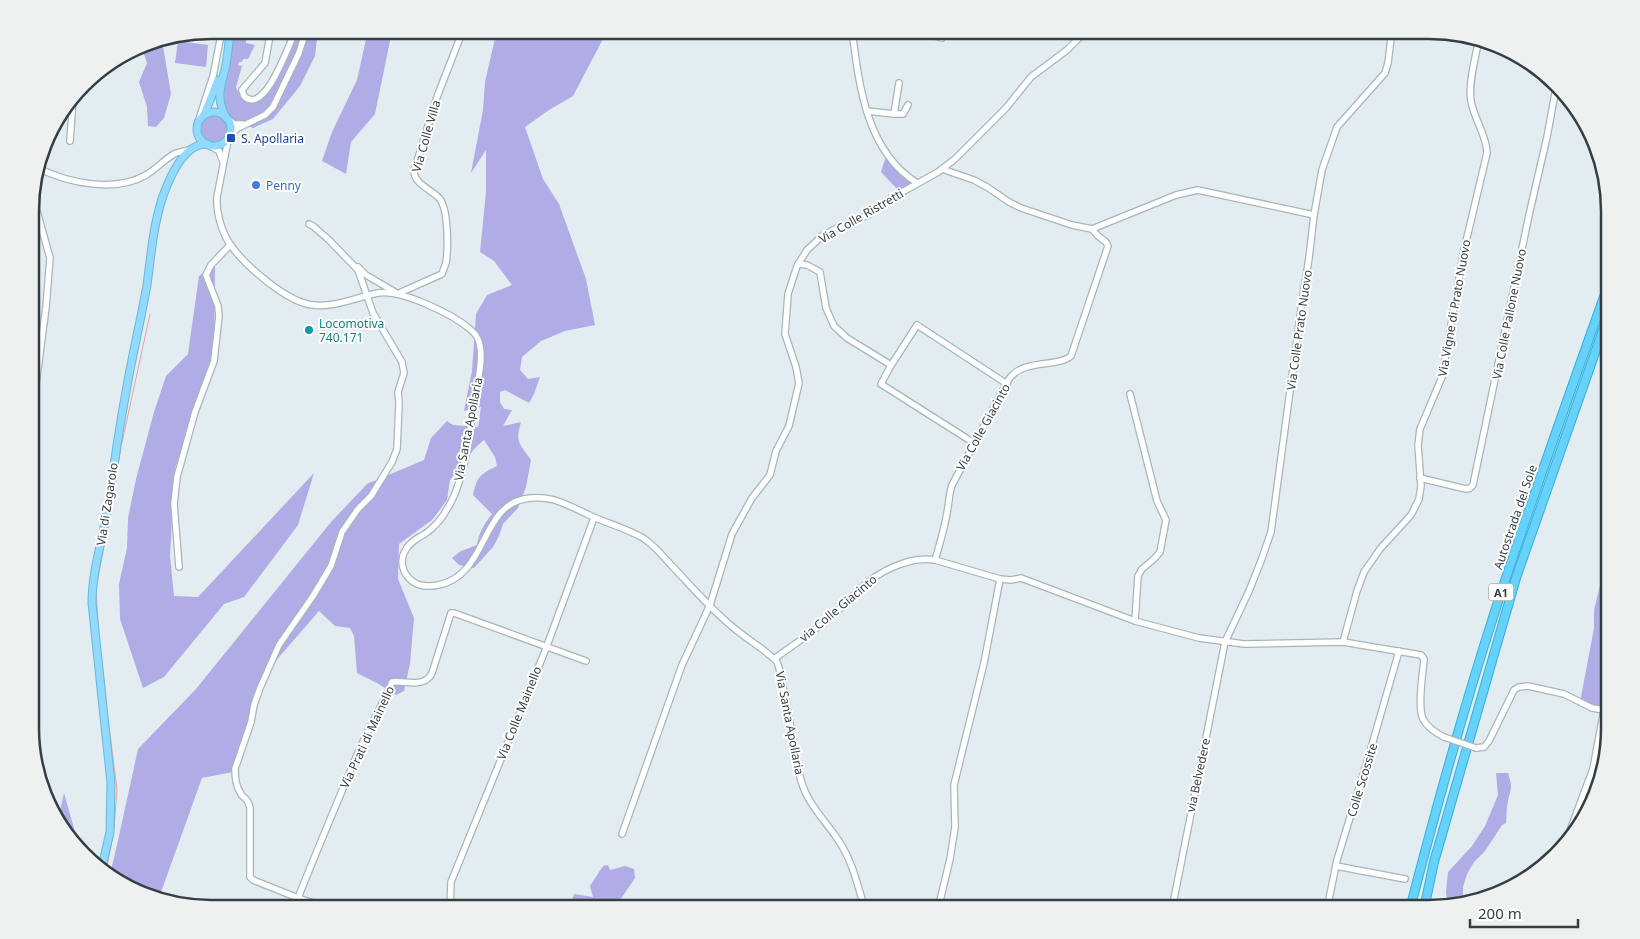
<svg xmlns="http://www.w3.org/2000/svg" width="1640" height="939" viewBox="0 0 1640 939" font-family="'Noto Sans',sans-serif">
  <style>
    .green { fill: #b0ace5 }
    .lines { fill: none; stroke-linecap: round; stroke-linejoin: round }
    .stream { stroke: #eda1a0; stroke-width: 1 }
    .minor-casing { stroke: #a6b6bc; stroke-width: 8 }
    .major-casing { stroke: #63b9df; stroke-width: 9 }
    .highway-casing { stroke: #36b1d8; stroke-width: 10 }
    .minor { stroke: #fff; stroke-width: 5.5 }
    .major { stroke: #92d9fb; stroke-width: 7 }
    .highway { stroke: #66d1fa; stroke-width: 8 }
    .minor-bridge-casing { stroke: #a6b6bc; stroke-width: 8; stroke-linecap: butt }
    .minor-bridge { stroke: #fff; stroke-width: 5.5 }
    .transit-dot { fill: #1a4fb4; stroke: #fff; stroke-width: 2 }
    .shop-dot { fill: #3f7fe0; stroke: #fff; stroke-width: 2 }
    .culture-dot { fill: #0f9aa8; stroke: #fff; stroke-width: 2 }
    .labels { text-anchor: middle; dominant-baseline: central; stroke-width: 4; stroke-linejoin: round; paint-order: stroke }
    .shield { fill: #fff; stroke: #71797b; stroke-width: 1 }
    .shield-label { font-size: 11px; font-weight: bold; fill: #343f43 }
    .street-label { font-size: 12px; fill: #343f43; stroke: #fff }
    .transit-label { font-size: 12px; fill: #164399; stroke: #fff; text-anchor: start }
    .shop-label { font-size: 12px; fill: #366cbe; stroke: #fff; text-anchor: start }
    .culture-label { font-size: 12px; fill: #0d838f; stroke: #fff; text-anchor: start }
    .rim { fill: none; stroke: #343f43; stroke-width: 2.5 }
  </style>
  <rect width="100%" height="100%" fill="#e3edf1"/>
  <g class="green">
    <path d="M234,30H246V43L255,45L248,59H243L242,62H239L238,65L242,66L236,87L241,98C258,111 275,87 280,73C285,60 286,43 288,30H318L315,56L300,86L273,119L253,128L234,121L226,111L222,95Z"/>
    <polygon points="368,30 396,30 391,36 375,114 351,142 346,174 322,161 332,132 357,80"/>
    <path d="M500,30H611L604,37L573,96L549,110L525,127L543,179L559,204L586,279L595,325L565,331L541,341L522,357L520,370L528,379L540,377L534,394L529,403L505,390L500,392V402L504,409L512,410L503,426L521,422C515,443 519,442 531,460L526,487L518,508L503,524L499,536L493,547L474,568L459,565L452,558L461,551L477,545C479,532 484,524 492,514L473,495C477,477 480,474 497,466L495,457L484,440L475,448L450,480L447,500L432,520L399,544L398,579L414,618L410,664L404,691L396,695L377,683L357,673L354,636L350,628L335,626L319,611L260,679L233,772L202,778L160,895L121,885L110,874L117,845L138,749L196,689L331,522L367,484L424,460L431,438L447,421L453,425L478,427L481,407L464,411L472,371L476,314L487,295L512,285L494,261L480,252L486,192V150L471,173L483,110L485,82L496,34Z"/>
    <polygon points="162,40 171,94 164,118 156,127 148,126 147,107 139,82 147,63 141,45"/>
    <polygon points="178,41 208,45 206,67 175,63"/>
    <circle cx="213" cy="128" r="14"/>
    <polygon points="886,156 913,183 899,191 881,172"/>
    <polygon points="215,265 214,356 175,468 170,556 174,596 198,597 314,473 298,525 244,597 224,604 164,677 143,688 120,619 119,584 127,548 128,518 136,479 154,412 166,376 188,354 199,276"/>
    <polygon points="1610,528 1610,704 1603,708 1580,702 1594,628 1594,610 1606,560"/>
    <path d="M1496,773H1508C1513,789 1511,786 1508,802C1506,808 1507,816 1506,823L1502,825L1485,851L1474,862L1467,874L1463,887V902L1448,906L1446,892L1448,872L1472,846L1485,826L1498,795Z"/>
    <path d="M64,793L79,846C54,822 57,826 64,793Z"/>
    <polygon points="608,865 610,870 625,866 634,869 635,878 620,900 614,903 616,908 604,909 572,900 574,894 593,897 590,886 603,866"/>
  </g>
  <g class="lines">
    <g class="stream">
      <polyline points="113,494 121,447 150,314"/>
      <polyline points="97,583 107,530"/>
      <polyline points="96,589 99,637 106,698"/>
      <polyline points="106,703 117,789 114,829"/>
      <polyline points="106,871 113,836"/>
    </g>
    <defs>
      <g id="minor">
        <path d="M271,30L265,63L242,90L244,96C265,117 289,43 296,30"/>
        <path d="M306,30L299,53L273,107L265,115L238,128L229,135L217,197C216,213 222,234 232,247C247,267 288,303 313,305C334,308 357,297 378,293C401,289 452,314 470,329C475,333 479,339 480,346C483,361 478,378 476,393C471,425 465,482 447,509C443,517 437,524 430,530C422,537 410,540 405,551C399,561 403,574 412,581C419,586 429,587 438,585C487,576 480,508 524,499C550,494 565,504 587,514C605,523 626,528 643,538C654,545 663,556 672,566C690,585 708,606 728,623C740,634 753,642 766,652C767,653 774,659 776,660C780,667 781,678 783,686C789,715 793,743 799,772C805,805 826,819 842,846C854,866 858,888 865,909"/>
        <path d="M852,30C859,85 866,151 917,183"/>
        <polyline points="911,30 942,38"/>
        <polyline points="867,111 894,114 899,83"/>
        <polyline points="894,114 903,114 908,105"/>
        <polyline points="226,118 234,124 242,124"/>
        <polyline points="198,122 213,76 222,30"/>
        <polyline points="70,141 73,99"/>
        <polyline points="207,144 219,151 223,162"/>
        <path d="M38,168C68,183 115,193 146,175C156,169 164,160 174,154C178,152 184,151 189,150"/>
        <polyline points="32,193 50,258 46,307 32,415"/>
        <polyline points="1092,229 1176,195 1198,190 1314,215"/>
        <polyline points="798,264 807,265 820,272 826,308 834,326 847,338 891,365"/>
        <polyline points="358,267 366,275 395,292"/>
        <path d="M397,294L442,274C443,270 445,266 446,263C448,249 449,209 439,198C432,190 414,184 414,171L437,97L463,30"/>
        <polyline points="1130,394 1157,501 1166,520 1160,552 1155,558 1142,569 1138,576 1135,621"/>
        <polyline points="974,443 881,384 890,367 917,325 1007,384"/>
        <polyline points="1420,478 1466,489 1470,488 1473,485 1529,215 1547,137 1556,88"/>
        <path d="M935,560C940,544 944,529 947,513C949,503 949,494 952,485L1009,379C1024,358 1057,368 1071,356L1108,246L1106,242L1098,236L1092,229L1072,225L1021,208L1009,202L987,187L974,180L942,169"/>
        <polyline points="179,567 174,504 177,477 195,412 214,361 219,316 218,306 206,275 211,265 230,245"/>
        <path d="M1343,642L1357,591L1364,572L1380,549L1411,515L1419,499L1421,486L1418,445L1420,429L1442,377L1464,250L1487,153C1487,136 1474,119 1471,101C1468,85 1475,60 1478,43"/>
        <path d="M774,659C793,645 813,632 831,617C856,595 867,576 901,564C913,560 922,558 935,560L1000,579L1011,580L1021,578L1135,621L1199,638L1244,644L1343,642L1421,655L1424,659C1423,673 1417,706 1423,719C1427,727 1436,733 1444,737"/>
        <polyline points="1476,748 1484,747 1489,741 1514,690 1519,687 1528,686 1564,694 1592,708 1610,711"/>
        <polyline points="622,834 682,665 710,605 732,534 752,498 770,475 776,451 789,426 799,383 796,367 785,334 788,294 797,266 807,250 822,236 837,228 868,215 888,200 938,172 955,159 1006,108 1031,77 1067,50 1087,30"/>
        <polyline points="1568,836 1593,769 1604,710"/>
        <polyline points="1336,866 1405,879"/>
        <path d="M302,909L298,898L253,880L250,877V808C247,795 243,800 240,792C236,786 235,776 235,769L251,722L254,705L260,688L279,645L313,596L331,566L342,532L358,509L371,496L392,462L397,449L399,403L398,392L404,373L402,362L373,313L358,270L329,240L313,226L309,224"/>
        <path d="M332,909L298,898C317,850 337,803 357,755C367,730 382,707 392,682C406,680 424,689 432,673L451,613H454L586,661"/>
        <polyline points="450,909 451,882 545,651 594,518"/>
        <polyline points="938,909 950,859 955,827 954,785 984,663 1000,579"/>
        <polyline points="1172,909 1225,642 1249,591 1261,561 1271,532 1302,302 1309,258 1314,215 1322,170 1337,127 1385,73 1388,63 1392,30"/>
        <polyline points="1327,909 1337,860 1367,762 1399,651"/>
      </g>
      <g id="major">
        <circle cx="214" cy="129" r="17"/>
        <polyline points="204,115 218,80"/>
        <path d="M226,118C215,95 221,88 226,65C228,54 229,42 230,30"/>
        <path d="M102,867L110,832L111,783L92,603C92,569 104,535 109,502C114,463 120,424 127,386C133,352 141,319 147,285C151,256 153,227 162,199C168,181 183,143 207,144"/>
      </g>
      <g id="highway">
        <path d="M1410,909C1436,808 1464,707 1496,608C1532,498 1571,389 1610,280"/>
        <polyline points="1424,909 1434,862 1516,578 1610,310"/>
      </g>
    </defs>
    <use href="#minor" class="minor-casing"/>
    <use href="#major" class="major-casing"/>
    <use href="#highway" class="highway-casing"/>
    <use href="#minor" class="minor"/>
    <use href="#major" class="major"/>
    <use href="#highway" class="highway"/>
    <defs>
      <polyline id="minor-bridge" points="1444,737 1476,748"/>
    </defs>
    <use href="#minor-bridge" class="minor-bridge-casing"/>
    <use href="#minor-bridge" class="minor-bridge"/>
  </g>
  <rect class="transit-dot" x="226" y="133" width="10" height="10" rx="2.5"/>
  <circle class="shop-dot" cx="256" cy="185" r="5"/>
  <circle class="culture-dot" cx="309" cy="330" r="5"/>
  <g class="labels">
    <rect class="shield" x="1488.5" y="583.5" width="25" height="17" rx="4"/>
    <g class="shield-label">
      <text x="1501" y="592">A1</text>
    </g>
    <g class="street-label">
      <text transform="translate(426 136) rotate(-74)">Via Colle Villa</text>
      <text transform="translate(861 216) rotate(-30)">Via Colle Ristretti</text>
      <text transform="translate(1454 308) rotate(-80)">Via Vigne di Prato Nuovo</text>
      <text transform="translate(1509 314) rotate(-79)">Via Colle Pallone Nuovo</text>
      <text transform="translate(1299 330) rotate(-82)">Via Colle Prato Nuovo</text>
      <text transform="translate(983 427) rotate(-61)">Via Colle Giacinto</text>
      <text transform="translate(468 429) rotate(-79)">Via Santa Apollaria</text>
      <text transform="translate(107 504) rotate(-81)">Via di Zagarolo</text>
      <text transform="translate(1515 517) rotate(-71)">Autostrada del Sole</text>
      <text transform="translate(838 608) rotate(-40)">via Colle Giacinto</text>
      <text transform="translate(519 713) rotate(-68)">Via Colle Mainello</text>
      <text transform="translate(790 723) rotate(79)">Via Santa Apollaria</text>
      <text transform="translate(367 737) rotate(-65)">Via Prati di Mainello</text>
      <text transform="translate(1198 775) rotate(-78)">via Belvedere</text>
      <text transform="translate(1362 780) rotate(-73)">Colle Scossite</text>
    </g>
    <g class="transit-label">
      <text x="241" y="138">S. Apollaria</text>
    </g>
    <g class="shop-label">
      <text x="266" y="185">Penny</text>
    </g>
    <g class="culture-label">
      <text x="319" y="323">Locomotiva<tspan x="319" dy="14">740.171</tspan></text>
    </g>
  </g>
  <path d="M0 0H1640V939H0ZM211 39H1429A172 172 0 0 1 1601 211V728A172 172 0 0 1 1429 900H211A172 172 0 0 1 39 728V211A172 172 0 0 1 211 39Z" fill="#eff0f0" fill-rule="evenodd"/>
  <path class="rim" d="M211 39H1429A172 172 0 0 1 1601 211V728A172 172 0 0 1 1429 900H211A172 172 0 0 1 39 728V211A172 172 0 0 1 211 39Z"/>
  <path d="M1470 919v8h108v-8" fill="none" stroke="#343f43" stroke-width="2.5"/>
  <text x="1478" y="919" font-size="15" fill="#343f43" stroke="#ffffff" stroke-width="4" paint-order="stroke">200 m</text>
</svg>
